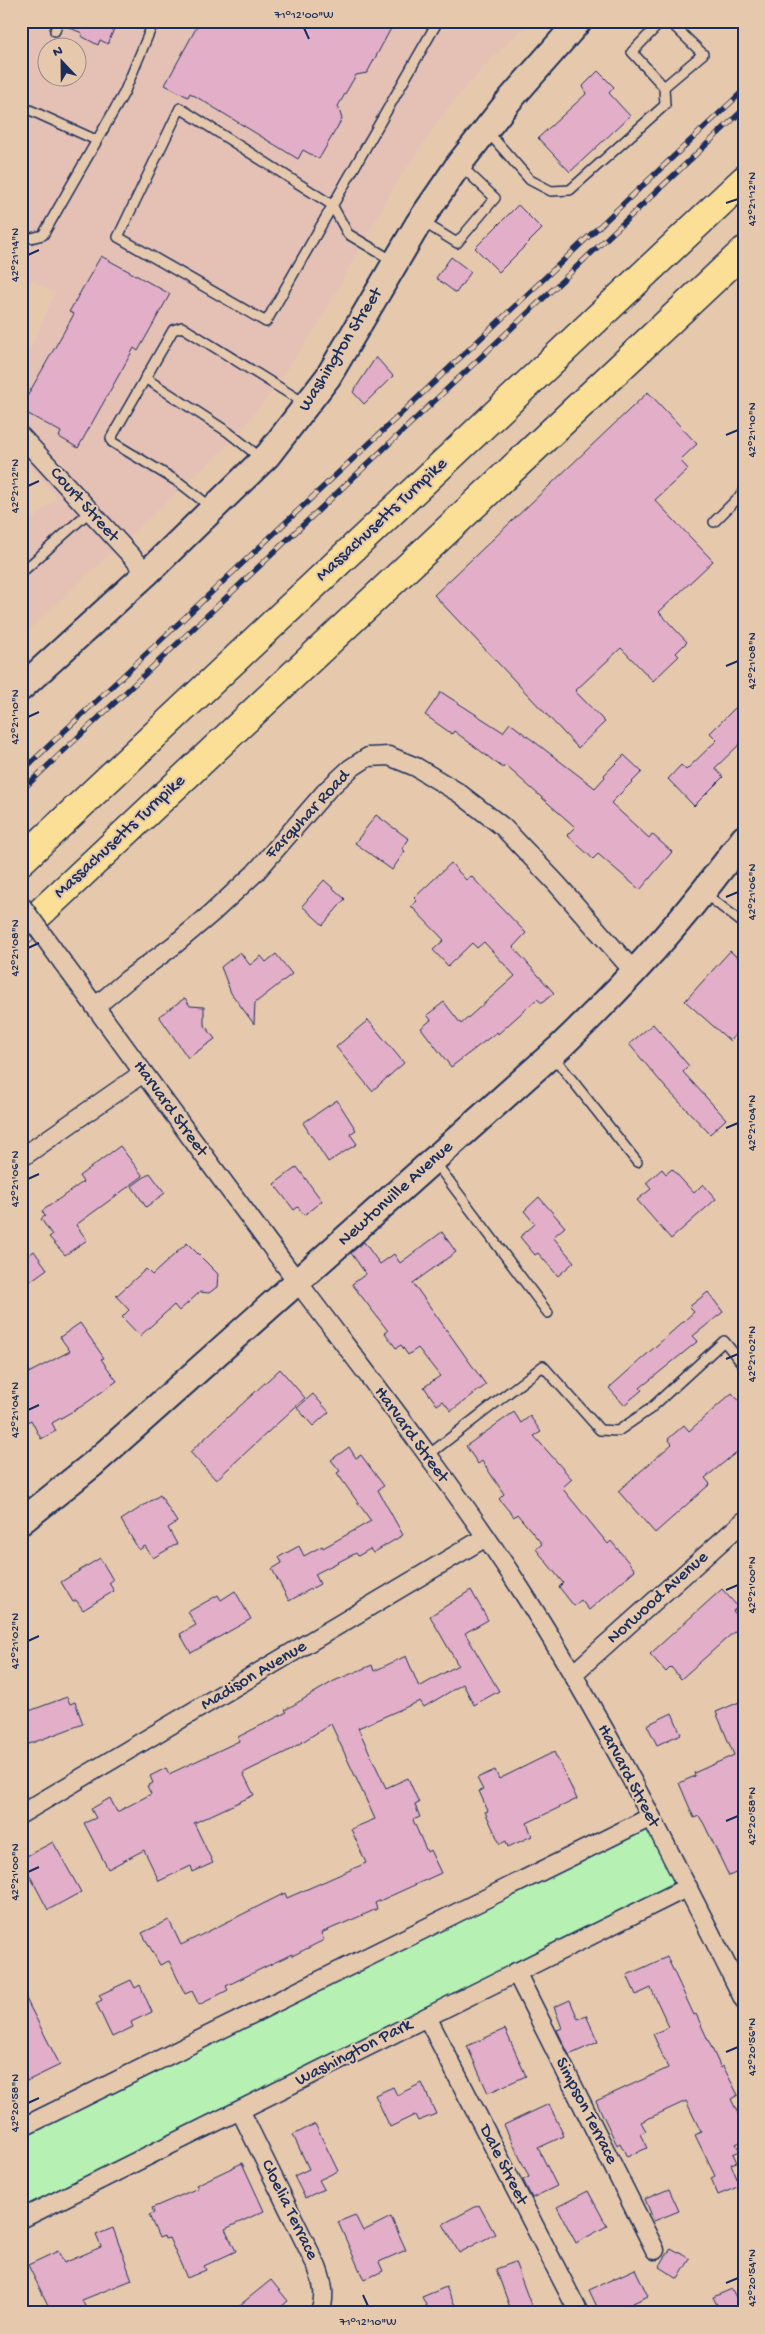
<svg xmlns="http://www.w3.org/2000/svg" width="765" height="2334" viewBox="0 0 765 2334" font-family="'Gochi Hand',sans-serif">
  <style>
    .built { fill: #e5c1b5; fill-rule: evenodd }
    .green { fill: #b6f0b3; stroke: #689088 }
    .building { fill: #e2aec8; stroke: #1b2f5e }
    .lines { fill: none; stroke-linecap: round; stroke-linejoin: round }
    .lane-casing { stroke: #1b2f5e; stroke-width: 12 }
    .street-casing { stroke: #1b2f5e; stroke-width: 21 }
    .secondary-casing { stroke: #1b2f5e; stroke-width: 29 }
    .highway-casing { stroke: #1b2f5e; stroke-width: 31 }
    .lane { stroke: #e6c9ad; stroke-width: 9 }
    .street { stroke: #e6c9ad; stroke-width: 18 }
    .secondary { stroke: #e6c9ad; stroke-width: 25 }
    .highway { stroke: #fbdf96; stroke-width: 28 }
    .rail-casing { stroke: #1b2f5e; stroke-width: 5.5 }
    .rail { stroke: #e6c9ad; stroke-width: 4; stroke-dasharray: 11; stroke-linecap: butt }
    .street-bridge-casing { stroke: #1b2f5e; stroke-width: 21; stroke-linecap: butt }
    .street-bridge { stroke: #e6c9ad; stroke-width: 18 }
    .ticks { fill: none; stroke: #1b2f5e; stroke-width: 2 }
    .labels { text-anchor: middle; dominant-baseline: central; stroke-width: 4; stroke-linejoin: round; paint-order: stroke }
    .street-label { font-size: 18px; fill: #1b2f5e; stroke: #e6c9ad }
    .neatline { fill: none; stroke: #1b2f5e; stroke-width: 2 }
    .ticks-label { font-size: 12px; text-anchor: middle; fill: #1b2f5e }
  </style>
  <rect width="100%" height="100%" fill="#e6c9ad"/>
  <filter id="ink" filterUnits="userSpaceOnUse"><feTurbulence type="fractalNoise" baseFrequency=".02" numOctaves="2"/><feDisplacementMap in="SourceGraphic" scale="10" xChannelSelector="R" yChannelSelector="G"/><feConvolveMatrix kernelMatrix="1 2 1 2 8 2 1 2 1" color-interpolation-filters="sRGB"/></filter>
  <g filter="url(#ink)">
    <path class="built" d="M21,21H531L496,55L451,104L395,185L318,325L276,386L236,438L21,637V555L27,550L21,542V529L57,498L21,459V368L55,293L21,275ZM48,48H78V78H48Z"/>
    <polygon class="green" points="651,1817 688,1887 21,2219 21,2128"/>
    <g class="building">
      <polygon points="64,21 117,21 108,44 100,40 98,45 81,36 82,33 63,25"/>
      <polygon points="200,21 395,21 367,73 356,75 338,106 342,119 319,159 303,150 298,159 190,93 188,97 165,85"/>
      <polygon points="598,71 614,87 609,93 630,116 570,172 538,138 586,94 583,86"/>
      <polygon points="518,205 542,229 499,272 475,248"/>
      <polygon points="101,256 170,294 138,351 134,348 78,448 59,437 61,432 21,410 21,407 74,314 69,312"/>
      <polygon points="451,257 471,272 456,293 436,278"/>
      <polygon points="376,357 393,376 364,404 353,392"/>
      <polygon points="648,392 697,444 680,460 688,469 655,500 713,561 659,612 687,642 676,653 679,656 653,681 621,648 575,691 605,722 578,748 434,595"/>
      <polygon points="441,692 503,732 510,723 595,788 605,777 604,775 624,755 642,772 611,803 649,838 652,834 672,852 640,890 598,854 593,859 567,835 575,827 505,765 503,768 454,731 452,734 425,715"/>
      <polygon points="744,699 744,740 715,768 723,777 694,806 668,779 681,765 686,770 717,740 710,733"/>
      <polygon points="376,815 409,839 402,849 405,851 392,870 355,843"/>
      <polygon points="451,863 466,880 471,876 526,933 513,947 554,993 542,1003 537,999 498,1034 497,1032 451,1067 421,1028 431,1020 427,1015 444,1002 461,1024 515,976 484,942 477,948 472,943 448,966 433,950 444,940 411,906 417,901 414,898"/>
      <polygon points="324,880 345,899 323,925 302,906"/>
      <polygon points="730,951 744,963 744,1026 730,1041 685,1001"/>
      <polygon points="240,952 250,965 261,956 266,962 276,954 292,974 255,1003 254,1024 231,993 221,967"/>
      <polygon points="185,998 190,1006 204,1007 204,1024 215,1039 188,1058 159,1016"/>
      <polygon points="368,1020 404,1063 372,1091 336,1047"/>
      <polygon points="653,1024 689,1066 683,1072 726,1119 710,1134 665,1087 629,1044"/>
      <polygon points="337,1100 356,1130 350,1134 357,1144 328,1162 303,1123"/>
      <polygon points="120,1146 143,1176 76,1225 87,1240 65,1255 49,1237 52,1235 41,1219 45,1216 42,1211 83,1182 79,1176"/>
      <polygon points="297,1167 322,1201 304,1215 298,1207 294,1210 274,1184"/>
      <polygon points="662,1169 666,1174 672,1169 694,1193 703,1184 716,1199 671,1239 637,1200 651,1189 646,1183"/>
      <polygon points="150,1173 165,1193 146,1207 132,1186"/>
      <polygon points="539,1197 565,1227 553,1237 574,1262 558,1276 538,1253 535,1255 520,1237 535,1224 524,1211"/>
      <polygon points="442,1232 456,1252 413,1283 486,1385 451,1411 443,1401 437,1405 424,1387 440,1376 418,1348 408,1355 401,1345 396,1348 385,1333 388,1331 352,1284 366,1274 351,1253 364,1242 380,1264 394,1254 400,1263"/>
      <polygon points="187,1243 218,1274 217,1287 209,1293 200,1292 179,1311 174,1305 140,1336 122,1317 129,1310 116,1296 146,1269 152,1275"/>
      <polygon points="34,1251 47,1269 29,1282 21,1271 21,1261"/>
      <polygon points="708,1292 723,1312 693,1336 698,1341 640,1388 642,1390 624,1405 609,1388 694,1312 689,1307"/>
      <polygon points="80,1323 104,1358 101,1359 117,1381 82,1406 52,1423 56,1431 41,1439 31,1420 21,1425 21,1377 70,1351 60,1337"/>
      <polygon points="280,1369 305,1398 216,1480 190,1452"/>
      <polygon points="732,1393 744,1406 744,1446 705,1478 710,1484 655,1533 618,1491 672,1444 668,1439 684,1425 689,1431"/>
      <polygon points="313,1394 329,1412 313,1426 297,1408"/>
      <polygon points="514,1412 521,1423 530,1416 541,1432 534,1436 572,1479 562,1488 608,1544 611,1541 635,1570 589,1610 581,1600 574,1606 559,1587 563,1583 536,1549 542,1544 517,1514 514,1517 499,1499 504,1494 482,1461 478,1464 466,1446"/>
      <polygon points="349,1447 356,1458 361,1455 384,1486 378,1490 403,1535 373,1553 370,1549 358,1556 356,1553 315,1574 320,1584 289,1601 272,1569 282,1563 279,1557 299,1546 304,1556 322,1546 323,1548 371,1521 337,1473 340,1471 331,1460"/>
      <polygon points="160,1495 177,1522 168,1528 177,1544 153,1558 145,1546 139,1550 121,1520"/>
      <polygon points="100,1558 113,1580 109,1583 114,1591 83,1610 76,1600 73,1602 61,1582"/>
      <polygon points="722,1589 738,1607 733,1611 744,1623 681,1679 671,1667 666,1672 650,1654"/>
      <polygon points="471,1590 488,1620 465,1633 499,1691 474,1705 463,1684 424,1707 420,1701 358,1728 386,1788 408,1778 419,1803 415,1805 420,1817 413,1820 427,1852 430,1850 441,1873 375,1903 377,1909 321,1933 324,1940 292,1956 292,1954 226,1986 228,1990 199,2005 192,1991 185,1994 169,1961 160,1965 142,1933 169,1920 181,1945 285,1893 287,1898 366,1863 351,1829 375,1819 331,1724 286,1752 243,1773 254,1795 194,1823 213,1863 193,1872 191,1866 159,1881 144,1850 108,1869 84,1823 96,1818 91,1809 110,1798 117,1812 151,1794 147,1786 153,1783 150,1776 166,1768 169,1774 239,1741 238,1737 287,1712 285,1710 334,1681 372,1665 374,1671 406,1656 419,1687 458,1665 430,1616"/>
      <polygon points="235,1591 251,1619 191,1653 180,1634 196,1625 188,1612 218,1595 221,1600"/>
      <polygon points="67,1697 70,1704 75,1702 83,1724 21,1747 21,1714"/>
      <polygon points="744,1700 744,1869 729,1876 704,1824 699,1816 694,1818 679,1783 695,1776 694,1773 734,1755 716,1712"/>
      <polygon points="672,1713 681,1734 657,1745 647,1725"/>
      <polygon points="554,1752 577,1799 527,1823 532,1836 508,1847 506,1841 500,1844 485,1812 488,1811 479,1791 483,1790 477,1778 495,1770 499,1779"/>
      <polygon points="53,1842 81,1892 48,1910 21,1859"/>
      <polygon points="667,1957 694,2015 696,2014 721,2068 723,2066 738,2095 731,2099 744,2126 744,2140 736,2144 740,2151 733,2154 737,2162 731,2164 740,2186 718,2195 711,2178 715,2176 695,2135 701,2132 686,2101 641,2122 646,2131 640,2134 647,2148 627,2157 620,2143 617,2145 596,2101 668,2068 653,2034 669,2027 651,1988 636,1995 627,1975"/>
      <polygon points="131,1980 135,1988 140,1985 152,2012 131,2022 133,2027 112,2037 96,2003 102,2000 99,1995"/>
      <polygon points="21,1989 60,2065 27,2081 21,2070"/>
      <polygon points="570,2000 578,2019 586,2015 598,2042 569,2055 557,2030 562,2028 554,2007"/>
      <polygon points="505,2029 526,2076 488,2093 467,2046"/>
      <polygon points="422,2083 436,2114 418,2121 415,2115 390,2127 375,2095 393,2087 397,2095"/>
      <polygon points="549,2104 564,2136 538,2148 557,2186 532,2198 523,2180 529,2177 504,2125"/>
      <polygon points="315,2124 338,2171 319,2180 324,2189 305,2198 294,2176 309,2169 293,2135"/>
      <polygon points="242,2163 264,2211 225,2229 236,2251 204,2266 206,2270 187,2278 169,2238 165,2239 164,2236 159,2238 149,2215 154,2213 152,2208 198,2188 196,2185"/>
      <polygon points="669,2189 679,2211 654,2221 645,2199"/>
      <polygon points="588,2191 607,2226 576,2243 557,2207"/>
      <polygon points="479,2205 495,2234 459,2253 443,2224"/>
      <polygon points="355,2215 363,2231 391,2217 406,2250 379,2262 383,2271 364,2280 338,2222"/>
      <polygon points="113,2228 132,2280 82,2300 88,2313 52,2313 28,2265 58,2251 64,2263 101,2247 96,2235"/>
      <polygon points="671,2248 690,2259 678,2279 659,2267"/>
      <polygon points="515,2262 534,2313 512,2313 496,2269"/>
      <polygon points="635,2269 648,2296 629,2305 633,2313 600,2313 589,2290"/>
      <polygon points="271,2280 288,2301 274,2313 230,2313"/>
      <polygon points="446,2287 459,2313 430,2313 422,2297"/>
      <polygon points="732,2289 743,2313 721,2313 713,2297"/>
    </g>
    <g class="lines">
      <defs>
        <g id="lane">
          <polyline points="662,21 632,52 664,87 703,54 669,21"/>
          <polyline points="55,31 58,21"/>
          <polyline points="21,106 96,140"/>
          <polyline points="487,131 530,180 551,191 570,190 665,105 664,87"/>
          <polyline points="423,222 457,243 495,198 461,166"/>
          <polyline points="21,237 31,238 43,235 124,93 154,21"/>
          <polyline points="395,262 348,234 332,205 180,108 118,237 266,322 438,21"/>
          <polyline points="145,378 228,432 262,459"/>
          <polyline points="212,508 180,483 112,442 111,438 173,330 182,327 306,404"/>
          <polyline points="714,522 744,492"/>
          <polyline points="21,573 90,511"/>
          <polyline points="704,893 744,924"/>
          <polyline points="553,1056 637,1162"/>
          <polyline points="434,1161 548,1313"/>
          <polyline points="427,1456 543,1366 600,1430 618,1431 650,1409 724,1341 744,1366"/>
        </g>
        <g id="street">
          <polyline points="21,436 147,573"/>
          <path d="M63,963C142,1070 220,1179 300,1285C375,1385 453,1484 520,1588C605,1720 674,1860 744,2000"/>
          <polyline points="95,1007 127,980 173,946 212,913 255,873 327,790 351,768 368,757 389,756 416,767 459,793 503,827 557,884 635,973"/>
          <polyline points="21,1158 143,1073"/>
          <polyline points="573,1674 744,1521"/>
          <polyline points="21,1814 486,1537"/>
          <polyline points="516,1972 655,2250"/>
          <polyline points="427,2017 579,2313"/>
          <path d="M240,2110L317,2267C323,2283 326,2296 320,2313"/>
          <polyline points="21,2128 651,1817"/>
          <polyline points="21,2219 688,1887"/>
        </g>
        <g id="secondary">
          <polyline points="21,688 147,573 268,455 328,377 418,224 459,164 507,103 579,21"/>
          <path d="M21,1522L93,1464L560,1047C628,982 689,914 744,838"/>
        </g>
        <g id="highway">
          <polyline points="21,861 744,180"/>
          <polyline points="21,931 744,251"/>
        </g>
      </defs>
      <use href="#lane" class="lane-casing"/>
      <use href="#street" class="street-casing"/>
      <use href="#secondary" class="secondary-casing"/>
      <use href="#highway" class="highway-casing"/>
      <use href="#lane" class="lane"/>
      <use href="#street" class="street"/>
      <use href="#secondary" class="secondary"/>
      <use href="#highway" class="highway"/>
      <defs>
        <g id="rail">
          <polyline points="21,772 744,90"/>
          <polyline points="21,791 744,109"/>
        </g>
      </defs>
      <use href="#rail" class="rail-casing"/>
      <use href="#rail" class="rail"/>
      <defs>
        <polyline id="street-bridge" points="21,905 63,963"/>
      </defs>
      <use href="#street-bridge" class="street-bridge-casing"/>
      <use href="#street-bridge" class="street-bridge"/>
    </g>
  </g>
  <path class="ticks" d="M304,28L309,39M726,203L738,199M28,255L39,250M726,435L738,430M28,486L39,481M726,666L738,661M28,717L39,712M726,897L738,892M28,948L39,943M726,1128L738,1123M28,1179L39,1174M726,1359L738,1354M28,1410L39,1405M726,1590L738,1585M28,1641L39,1636M726,1821L738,1816M28,1872L39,1867M726,2052L738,2047M28,2103L39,2098M726,2283L738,2278M363,2295L368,2306"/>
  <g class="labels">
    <g class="street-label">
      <text transform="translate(341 350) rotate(-58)">Washington Street</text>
      <text transform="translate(84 505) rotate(48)">Court Street</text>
      <text transform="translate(382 520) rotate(-43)">Massachusetts Turnpike</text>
      <text transform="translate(308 815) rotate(-47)">Farquhar Road</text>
      <text transform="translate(120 837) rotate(-43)">Massachusetts Turnpike</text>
      <text transform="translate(170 1109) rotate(54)">Harvard Street</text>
      <text transform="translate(396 1194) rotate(-42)">Newtonville Avenue</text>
      <text transform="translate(411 1435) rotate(54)">Harvard Street</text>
      <text transform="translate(658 1598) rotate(-42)">Norwood Avenue</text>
      <text transform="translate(254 1676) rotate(-31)">Madison Avenue</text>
      <text transform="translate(628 1776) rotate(62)">Harvard Street</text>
      <text transform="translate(354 2053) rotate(-27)">Washington Park</text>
      <text transform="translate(586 2111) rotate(63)">Simpson Terrace</text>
      <text transform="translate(503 2165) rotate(63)">Dale Street</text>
      <text transform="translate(289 2210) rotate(64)">Cloelia Terrace</text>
    </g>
  </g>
  <rect width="765" height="2334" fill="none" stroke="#e6c9ad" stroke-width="55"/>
  <g transform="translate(62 62) rotate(338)"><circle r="24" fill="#e6c9ad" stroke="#958b8d"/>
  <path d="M0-4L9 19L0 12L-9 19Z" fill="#1b2f5e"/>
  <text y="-8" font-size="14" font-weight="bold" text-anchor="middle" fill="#1b2f5e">N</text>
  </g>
  <rect x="28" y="28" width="710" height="2278" class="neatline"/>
  <g class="ticks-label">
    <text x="304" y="18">71°12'00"W</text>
    <text transform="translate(751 199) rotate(-90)" y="4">42°21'12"N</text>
    <text transform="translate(14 255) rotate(-90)" y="4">42°21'14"N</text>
    <text transform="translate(751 430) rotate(-90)" y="4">42°21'10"N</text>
    <text transform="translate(14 486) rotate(-90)" y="4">42°21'12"N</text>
    <text transform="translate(751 661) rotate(-90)" y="4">42°21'08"N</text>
    <text transform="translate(14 717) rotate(-90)" y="4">42°21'10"N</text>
    <text transform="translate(751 892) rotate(-90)" y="4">42°21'06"N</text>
    <text transform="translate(14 948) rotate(-90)" y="4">42°21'08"N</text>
    <text transform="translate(751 1123) rotate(-90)" y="4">42°21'04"N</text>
    <text transform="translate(14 1179) rotate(-90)" y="4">42°21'06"N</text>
    <text transform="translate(751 1354) rotate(-90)" y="4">42°21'02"N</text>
    <text transform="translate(14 1410) rotate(-90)" y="4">42°21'04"N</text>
    <text transform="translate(751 1585) rotate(-90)" y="4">42°21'00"N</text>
    <text transform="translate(14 1641) rotate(-90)" y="4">42°21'02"N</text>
    <text transform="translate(751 1816) rotate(-90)" y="4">42°20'58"N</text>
    <text transform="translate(14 1872) rotate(-90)" y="4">42°21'00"N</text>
    <text transform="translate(751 2047) rotate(-90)" y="4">42°20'56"N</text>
    <text transform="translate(14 2103) rotate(-90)" y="4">42°20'58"N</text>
    <text transform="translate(751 2278) rotate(-90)" y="4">42°20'54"N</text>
    <text x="368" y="2325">71°12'10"W</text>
  </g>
</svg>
